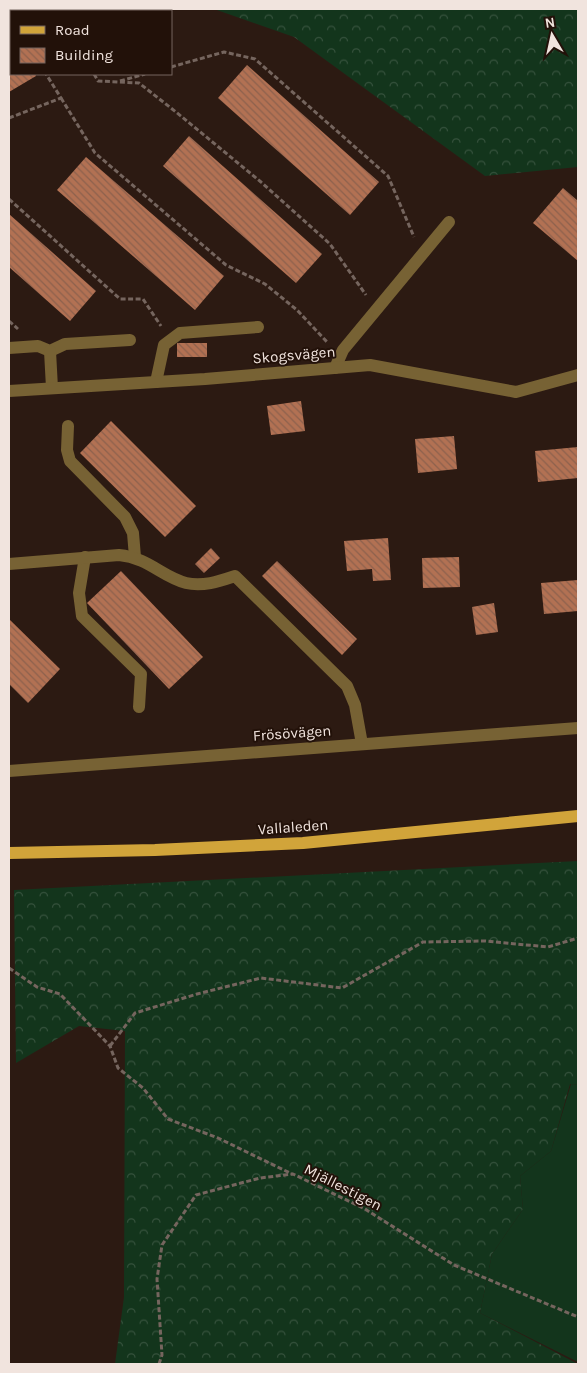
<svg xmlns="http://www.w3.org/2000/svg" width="587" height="1373" viewBox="0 0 587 1373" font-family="Karla,sans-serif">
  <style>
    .grass { fill: #13351c }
    .forest { fill: url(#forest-crowns) }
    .building { fill: url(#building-back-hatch) }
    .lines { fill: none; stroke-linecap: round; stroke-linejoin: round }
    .path { stroke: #75655e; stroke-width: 3; stroke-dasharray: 5 2.5; stroke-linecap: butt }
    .minor { stroke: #776234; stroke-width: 12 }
    .major { stroke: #d1a43a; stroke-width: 12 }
    .labels { text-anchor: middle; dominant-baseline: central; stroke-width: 4; stroke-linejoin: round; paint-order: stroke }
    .street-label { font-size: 15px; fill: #f1e4de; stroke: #221109 }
  </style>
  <defs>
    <pattern id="forest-crowns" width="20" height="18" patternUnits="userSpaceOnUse" patternTransform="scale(1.25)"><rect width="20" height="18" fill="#13351c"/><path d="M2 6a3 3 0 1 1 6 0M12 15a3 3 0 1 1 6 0" fill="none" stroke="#36523d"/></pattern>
    <pattern id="building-back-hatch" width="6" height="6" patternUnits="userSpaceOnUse" patternTransform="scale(1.25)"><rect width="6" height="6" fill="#b27153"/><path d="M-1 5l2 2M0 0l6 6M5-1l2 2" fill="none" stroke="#8d614d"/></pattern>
  </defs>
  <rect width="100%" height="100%" fill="#2c1a12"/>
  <polygon class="grass" points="571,1084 578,1085 578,1362 480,1313 492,1254 523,1209 520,1176 551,1151"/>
  <g class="forest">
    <polygon points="214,9 578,9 578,167 485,176 294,37"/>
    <polygon points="578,861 578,1085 570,1084 551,1151 520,1176 523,1209 492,1254 480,1313 578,1364 115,1364 124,1297 125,1031 79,1026 16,1063 14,890"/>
  </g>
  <g class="building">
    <polygon points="71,9 121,9 122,11 72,11"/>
    <polygon points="9,31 11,35 11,74 35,74 36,76 9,92"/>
    <polygon points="247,65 379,182 350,215 218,98"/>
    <polygon points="189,136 322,254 296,283 163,166"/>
    <polygon points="86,157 224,276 195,310 57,190"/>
    <polygon points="563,188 578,201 578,261 533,223"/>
    <polygon points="9,214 96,291 70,321 9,267"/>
    <rect x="177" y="343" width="30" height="14"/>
    <polygon points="301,401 305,431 271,435 267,406"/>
    <polygon points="111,421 196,506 165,537 80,453"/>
    <polygon points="454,436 457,469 418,473 415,439"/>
    <polygon points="578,447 578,478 538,482 535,451"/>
    <polygon points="388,538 391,580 373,581 372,569 347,571 344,541"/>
    <polygon points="211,548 220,558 204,573 195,564"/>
    <polygon points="459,557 460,587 423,588 422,558"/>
    <polygon points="277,561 357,639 342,655 262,576"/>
    <polygon points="121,571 203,657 169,689 87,603"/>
    <polygon points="578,580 578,611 544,614 541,583"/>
    <polygon points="494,603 498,632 476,635 472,607"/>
    <polygon points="9,619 60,669 28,703 9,684"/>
  </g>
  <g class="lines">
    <g class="path">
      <polyline points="62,9 64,11"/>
      <polyline points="134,9 135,11"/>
      <polyline points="9,10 11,15"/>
      <polyline points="171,67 224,52 255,59 388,176 414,237"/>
      <polyline points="94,74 98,81 139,83 176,112 261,182 330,244 366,295"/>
      <polyline points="120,81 145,74"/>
      <polyline points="61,98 95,153 226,265 265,284 297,310 328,343"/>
      <polyline points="9,118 61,98 46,74"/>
      <polyline points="9,199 120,299 143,299 161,326"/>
      <polyline points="9,321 18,329"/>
      <polyline points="9,968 37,987 60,994 110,1046 118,1068 143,1088 168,1119 218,1138 292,1174"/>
      <polyline points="110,1046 135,1013 197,994 261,978 342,988 423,942 485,941 548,947 578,938"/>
      <polyline points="159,1364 162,1355 157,1279 162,1245 196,1195 260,1178 293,1174 365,1209 454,1265 578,1317"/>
    </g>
    <g class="minor">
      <polyline points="9,348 38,346 50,351 65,344 130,340"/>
      <polyline points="50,351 52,388"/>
      <polyline points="335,368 343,350 449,222"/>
      <polyline points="156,382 164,345 180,333 258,327"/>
      <polyline points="9,391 205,379 370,365 516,392 578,375"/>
      <polyline points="68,426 67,450 70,461 125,517 133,533 135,557"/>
      <polyline points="85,557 79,593 82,616 141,674 139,707"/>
      <path d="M9,564L119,555C149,558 162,577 186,583C203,587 220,581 235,576L347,686L355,705L362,744"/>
      <polyline points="9,771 578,728"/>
    </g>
    <polyline class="major" points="9,853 155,850 303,843 578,816"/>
  </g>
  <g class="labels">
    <g class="street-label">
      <text transform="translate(294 355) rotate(-5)">Skogsvägen</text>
      <text transform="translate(292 733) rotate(-4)">Frösövägen</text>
      <text transform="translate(293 827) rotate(-4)">Vallaleden</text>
      <text transform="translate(343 1187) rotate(27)">Mjällestigen</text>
    </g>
  </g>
  <rect width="587" height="1373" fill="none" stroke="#f1e4de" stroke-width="20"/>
  <rect x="10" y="10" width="162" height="65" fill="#221109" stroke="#75655e"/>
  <rect x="20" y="26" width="25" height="8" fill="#d1a43a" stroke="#75655e"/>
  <text x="55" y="35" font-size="15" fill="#f1e4de">Road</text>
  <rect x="20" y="48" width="25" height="15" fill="url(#building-back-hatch)" stroke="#75655e"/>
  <text x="55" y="60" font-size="15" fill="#f1e4de">Building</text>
  <g transform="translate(552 35) rotate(351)" stroke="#221109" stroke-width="4" paint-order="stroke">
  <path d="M0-4L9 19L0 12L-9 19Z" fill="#f1e4de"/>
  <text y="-8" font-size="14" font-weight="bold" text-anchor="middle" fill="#f1e4de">N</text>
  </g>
</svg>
